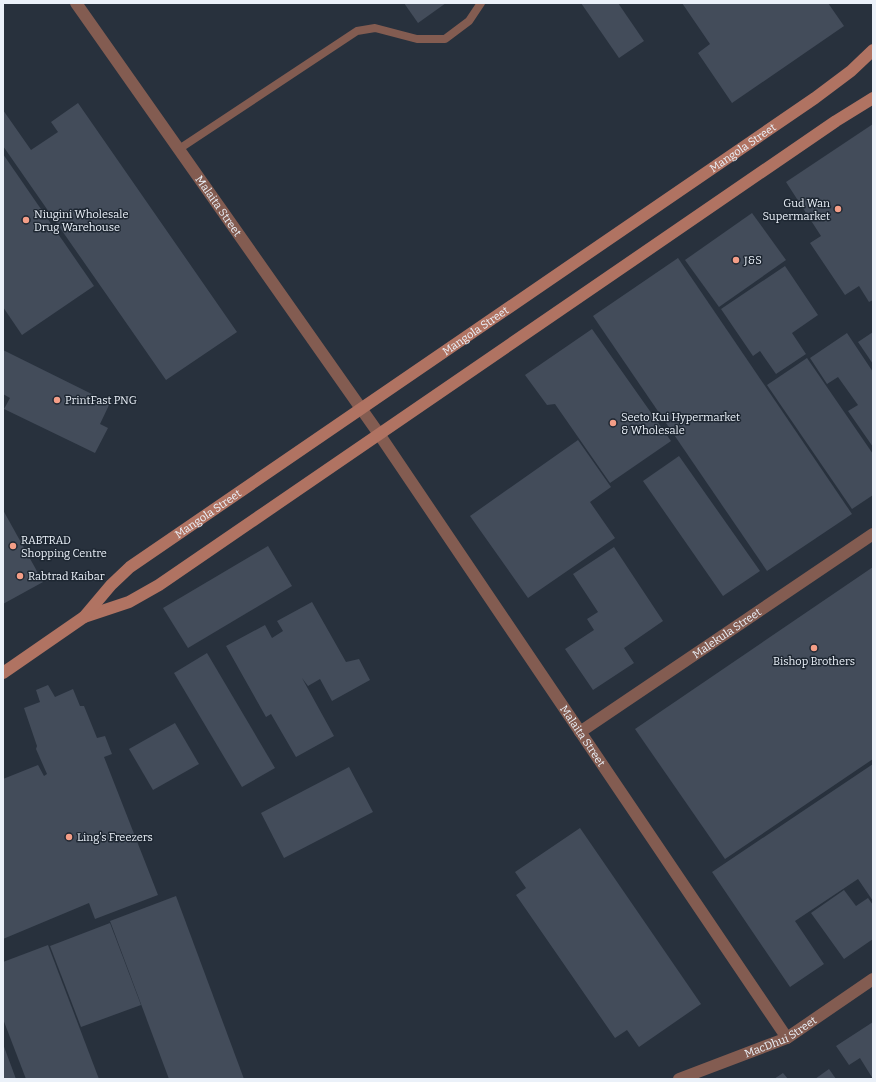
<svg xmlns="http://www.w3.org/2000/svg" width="876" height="1082" viewBox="0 0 876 1082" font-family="Bitter,serif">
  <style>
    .building { fill: #434c5a }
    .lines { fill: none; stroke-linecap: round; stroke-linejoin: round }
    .lane { stroke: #835c51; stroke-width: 8 }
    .street { stroke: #835c51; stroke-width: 12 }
    .secondary { stroke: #b07362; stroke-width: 12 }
    .poi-dot { fill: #f49e87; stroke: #1e2732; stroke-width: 1.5 }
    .labels { text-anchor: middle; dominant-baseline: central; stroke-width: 3; stroke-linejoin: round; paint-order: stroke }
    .street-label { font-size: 11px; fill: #ebf1f9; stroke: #1e2732 }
    .poi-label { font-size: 11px; fill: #ebf1f9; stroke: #1e2732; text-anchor: start }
  </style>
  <rect width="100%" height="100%" fill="#28313d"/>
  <g class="building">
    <polygon points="404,3 446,3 418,23"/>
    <polygon points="581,3 618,3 644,41 619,58"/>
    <polygon points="682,3 828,3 844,26 732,103 698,53 710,44"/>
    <polygon points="78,103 237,332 166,380 3,146 3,110 31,150 58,132 51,122"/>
    <polygon points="873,124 873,300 869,302 859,286 845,295 810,243 821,236 786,182"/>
    <polygon points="3,154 94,286 22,335 3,307"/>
    <polygon points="752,213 786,260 719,307 685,260"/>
    <polygon points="678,258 852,514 767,571 593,316"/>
    <polygon points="785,266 818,315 792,333 806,354 776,374 760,351 753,356 721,309"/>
    <polygon points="592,329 671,441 610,483 555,404 547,405 525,375"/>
    <polygon points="873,332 873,364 858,342"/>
    <polygon points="847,333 873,372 873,447 848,411 858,405 838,377 827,384 810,358"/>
    <polygon points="3,350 110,403 100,424 108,428 95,453 4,409 10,398 3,394"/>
    <polygon points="807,358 873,454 873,495 852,509 767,385"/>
    <polygon points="578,440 611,487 590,502 615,538 528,598 470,516"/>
    <polygon points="679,456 760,571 723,596 643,481"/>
    <polygon points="3,510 43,582 3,604"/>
    <polygon points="268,546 292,586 188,648 163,608"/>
    <polygon points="614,547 663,621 624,648 634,663 593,690 565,649 594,630 587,619 598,612 573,574"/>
    <polygon points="873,567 873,759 725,859 635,729"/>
    <polygon points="312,602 346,662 359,659 370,680 332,701 320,679 308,686 302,678 334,736 296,757 271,714 266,717 226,646 265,625 272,638 283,631 277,621"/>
    <polygon points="207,653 275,768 242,787 174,673"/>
    <polygon points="48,685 55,697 73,689 80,706 84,706 97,738 105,736 112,754 104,757 158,895 95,919 89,903 3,939 3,779 38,765 44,776 47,774 36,749 37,746 24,708 40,702 36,690"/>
    <polygon points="175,723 199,764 153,790 129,749"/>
    <polygon points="873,764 873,901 858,879 795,921 824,964 790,987 712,872"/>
    <polygon points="349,767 373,812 284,858 261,813"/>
    <polygon points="580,828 701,1004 639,1047 627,1030 615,1038 516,895 526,888 515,872"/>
    <polygon points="844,890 856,906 868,898 873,905 873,939 844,959 811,913"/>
    <polygon points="176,896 244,1079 169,1079 110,921"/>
    <polygon points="110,923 141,1005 81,1027 50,946"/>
    <polygon points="48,945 99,1079 26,1079 3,1019 3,962"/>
    <polygon points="873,1022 873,1079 860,1058 849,1065 836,1046"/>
    <polygon points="3,1044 16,1079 3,1079"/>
    <polygon points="829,1069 836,1079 815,1079"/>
    <polygon points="783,1073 788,1079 774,1079"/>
  </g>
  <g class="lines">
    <polyline class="lane" points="179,149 357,31 375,28 417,39 445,39 469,21 481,3"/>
    <g class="street">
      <path id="s1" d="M76,3L379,434L787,1038"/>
      <path id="s2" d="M580,732L873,534"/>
      <path id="s3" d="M679,1079L787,1038L873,979"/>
    </g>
    <g class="secondary">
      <polyline points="84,617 129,602 159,585 836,121 873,98"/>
      <path id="s4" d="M3,673L84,617L111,585L130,567L815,98L851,71L873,50"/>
    </g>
  </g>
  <g class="poi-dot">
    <circle cx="838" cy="209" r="4"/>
    <circle cx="26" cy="220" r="4"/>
    <circle cx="736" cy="260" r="4"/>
    <circle cx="57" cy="400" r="4"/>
    <circle cx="613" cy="423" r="4"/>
    <circle cx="13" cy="546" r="4"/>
    <circle cx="20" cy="576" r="4"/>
    <circle cx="814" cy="648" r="4"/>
    <circle cx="69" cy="837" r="4"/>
  </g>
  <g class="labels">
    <g class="street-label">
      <text stroke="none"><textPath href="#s4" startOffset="909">Mangola Street</textPath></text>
      <text stroke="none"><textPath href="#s1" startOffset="248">Malaita Street</textPath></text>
      <text stroke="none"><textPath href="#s4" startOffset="585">Mangola Street</textPath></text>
      <text stroke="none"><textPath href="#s4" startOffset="261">Mangola Street</textPath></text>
      <text stroke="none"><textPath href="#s2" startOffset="177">Malekula Street</textPath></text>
      <text stroke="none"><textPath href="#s1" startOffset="891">Malaita Street</textPath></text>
      <text stroke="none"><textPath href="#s3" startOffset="110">MacDhui Street</textPath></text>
    </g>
    <g class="poi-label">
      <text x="830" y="203" text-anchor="end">Gud Wan<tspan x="830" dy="13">Supermarket</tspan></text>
      <text x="34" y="214">Niugini Wholesale<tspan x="34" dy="13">Drug Warehouse</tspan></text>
      <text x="744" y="260">J&amp;S</text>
      <text x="65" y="400">PrintFast PNG</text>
      <text x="621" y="417">Seeto Kui Hypermarket<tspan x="621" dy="13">&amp; Wholesale</tspan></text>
      <text x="21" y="540">RABTRAD<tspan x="21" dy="13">Shopping Centre</tspan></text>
      <text x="28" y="576">Rabtrad Kaibar</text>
      <text x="814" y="661" text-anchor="middle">Bishop Brothers</text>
      <text x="77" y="837">Ling's Freezers</text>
    </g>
  </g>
  <rect width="876" height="1082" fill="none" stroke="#ebf1f9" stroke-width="8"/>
</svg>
